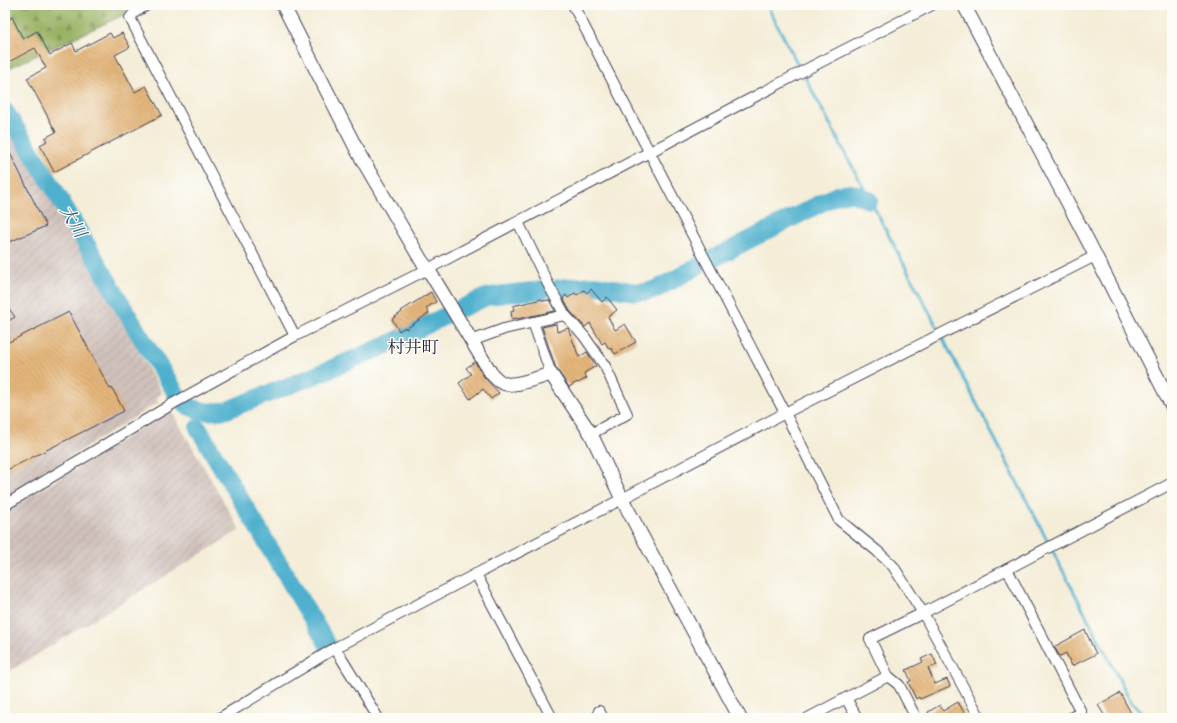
<svg xmlns="http://www.w3.org/2000/svg" width="1177" height="723" viewBox="0 0 1177 723" font-family="'IM FELL English','Noto Serif JP',serif">
  <style>
    .industrial { fill: url(#industrial-furrows) }
    .forest { fill: url(#forest-firs); stroke: #5c694e }
    .lines { fill: none; stroke-linecap: round; stroke-linejoin: round }
    .stream { stroke: #4fb0ce; stroke-width: 3 }
    .river { stroke: #4fb0ce; stroke-width: 18 }
    .building { fill: url(#building-back-hatch) }
    .minor-casing { stroke: #424053; stroke-width: 12 }
    .tertiary-casing { stroke: #424053; stroke-width: 15 }
    .minor { stroke: #fff; stroke-width: 10 }
    .tertiary { stroke: #fff; stroke-width: 13 }
    .labels { text-anchor: middle; dominant-baseline: central; stroke-width: 3; stroke-linejoin: round; paint-order: stroke }
    .water-label { font-size: 17px; font-style: italic; fill: #345b76; stroke: #fdfcf7 }
    .neighbourhood-label { font-size: 17px; fill: #22223b; stroke: #fdfcf7 }
  </style>
  <defs>
    <pattern id="industrial-furrows" width="10" height="10" patternUnits="userSpaceOnUse"><rect width="10" height="10" fill="#cfc0ba"/><path d="M-1 1l2-2M0 10L10 0M9 11l2-2" fill="none" stroke="#b1a5a1"/></pattern>
    <pattern id="forest-firs" width="22" height="20" patternUnits="userSpaceOnUse"><rect width="22" height="20" fill="#96b061"/><path d="M5 1l3.5 6h-7zM16 11l3.5 6h-7z" fill="#7a8f51"/></pattern>
    <pattern id="building-back-hatch" width="6" height="6" patternUnits="userSpaceOnUse"><rect width="6" height="6" fill="#e4b67c"/><path d="M-1 5l2 2M0 0l6 6M5-1l2 2" fill="none" stroke="#c39c6c"/></pattern>
  </defs>
  <rect width="100%" height="100%" fill="#fdfcf7"/>
  <filter id="ink" filterUnits="userSpaceOnUse"><feTurbulence type="fractalNoise" baseFrequency=".025" numOctaves="2"/><feDisplacementMap in="SourceGraphic" scale="8" xChannelSelector="R" yChannelSelector="G"/><feConvolveMatrix kernelMatrix="1 2 1 2 8 2 1 2 1" color-interpolation-filters="sRGB"/></filter>
  <filter id="wash" filterUnits="userSpaceOnUse"><feTurbulence type="fractalNoise" baseFrequency=".012" numOctaves="4" result="noise"/><feDisplacementMap in="SourceGraphic" scale="16" xChannelSelector="R" yChannelSelector="G"/><feGaussianBlur stdDeviation="0.9" result="paint"/><feColorMatrix in="noise" values="0 0 0 0 0 0 0 0 0 0 0 0 0 0 0 0 0 1.4 0 .05"/><feComposite in="paint" operator="in"/></filter>
  <g filter="url(#wash)">
    <rect width="100%" height="100%" fill="#f4edd8"/>
    <g class="industrial">
      <polygon points="5,118 134,332 137,348 162,393 156,399 159,402 5,497"/>
      <polygon points="171,410 240,530 5,674 5,512"/>
    </g>
    <polygon class="forest" points="5,5 124,5 128,13 5,70"/>
    <g class="lines">
      <g class="stream">
        <polyline points="767,5 799,67"/>
        <polyline points="805,77 936,325 1047,540 1131,702 1147,718"/>
      </g>
      <g class="river">
        <polyline points="5,111 47,177 139,334 176,393"/>
        <polyline points="714,258 837,195 851,193 869,200"/>
        <polyline points="559,288 594,285 636,292 645,292 657,289 698,266"/>
        <polyline points="462,308 486,297 496,295 542,290"/>
        <path d="M186,405C201,412 210,413 227,410L321,373L389,344L445,316"/>
        <polyline points="198,428 329,647"/>
      </g>
    </g>
    <g id="blocks">
      <g class="building">
        <polygon points="12,17 23,39 37,31 50,55 72,43 76,51 110,33 113,38 122,33 130,47 115,55 135,92 146,86 162,115 54,172 40,145 47,141 45,138 56,132 27,78 46,68 35,48 5,64 5,21"/>
        <polygon points="5,143 46,226 5,244"/>
        <polygon points="591,289 602,302 607,297 617,310 608,317 615,330 625,324 636,342 615,354 611,348 609,349 605,342 602,344 590,323 585,327 570,311 563,298 566,295 568,298 575,293 577,295 584,290 587,293"/>
        <polygon points="431,292 436,302 426,308 429,313 406,329 405,327 399,331 392,319 402,312 401,311"/>
        <polygon points="542,299 543,301 549,300 555,311 517,319 517,318 512,319 511,311 514,310 513,306"/>
        <polygon points="5,303 15,317 5,323"/>
        <polygon points="69,312 110,389 112,388 124,411 5,471 5,344"/>
        <polygon points="556,324 557,332 568,328 579,357 587,352 596,366 584,373 587,378 578,383 577,382 569,387 556,368 542,327"/>
        <polygon points="475,362 484,377 499,393 491,399 483,389 470,399 459,383 471,374 466,368"/>
        <polygon points="1085,630 1096,654 1072,666 1066,653 1060,656 1054,647"/>
        <polygon points="932,654 937,665 928,668 935,684 947,679 950,686 920,699 919,697 916,699 908,682 911,681 906,670 923,662 921,659"/>
        <polygon points="1120,693 1131,713 1122,718 1106,718 1098,705"/>
        <polygon points="958,702 967,718 931,718 928,712 940,705 943,711"/>
      </g>
    </g>
  </g>
  <g filter="url(#ink)">
    <use href="#blocks" fill-opacity="0" stroke="#424053" stroke-width="1"/>
    <g class="lines">
      <defs>
        <g id="minor">
          <polyline points="147,5 135,12 130,18 295,336"/>
          <polyline points="573,5 785,413 839,520 877,551 893,566 923,613 980,718"/>
          <polyline points="518,222 548,284 565,315"/>
          <polyline points="533,322 551,374"/>
          <polyline points="471,341 504,329 565,315 584,336 605,366 627,414 591,434"/>
          <polyline points="5,505 174,403 295,336 428,269 809,68 932,5"/>
          <polyline points="1007,569 1081,712 1071,718"/>
          <polyline points="476,574 552,718"/>
          <polyline points="335,648 378,718"/>
          <polyline points="846,698 857,718"/>
          <polyline points="599,711 603,718"/>
          <polyline points="220,718 335,648 476,574 622,499 785,413 1095,256"/>
          <polyline points="808,718 888,676"/>
          <polyline points="916,718 899,685 888,676 870,639 923,613 1172,483"/>
        </g>
        <g id="tertiary">
          <path d="M283,5L359,154L421,260L428,269L491,373C495,377 499,383 506,384C516,386 540,377 551,374L591,434L622,499L740,718"/>
          <polyline points="964,5 1089,243 1172,406"/>
        </g>
      </defs>
      <use href="#minor" class="minor-casing"/>
      <use href="#tertiary" class="tertiary-casing"/>
      <use href="#minor" class="minor"/>
      <use href="#tertiary" class="tertiary"/>
    </g>
  </g>
  <g class="labels">
    <g class="water-label">
      <text transform="translate(72 222) rotate(59)">大川</text>
    </g>
    <g class="neighbourhood-label">
      <text x="413" y="348">村井町</text>
    </g>
  </g>
  <rect width="1177" height="723" fill="none" stroke="#fdfcf7" stroke-width="20"/>
</svg>
